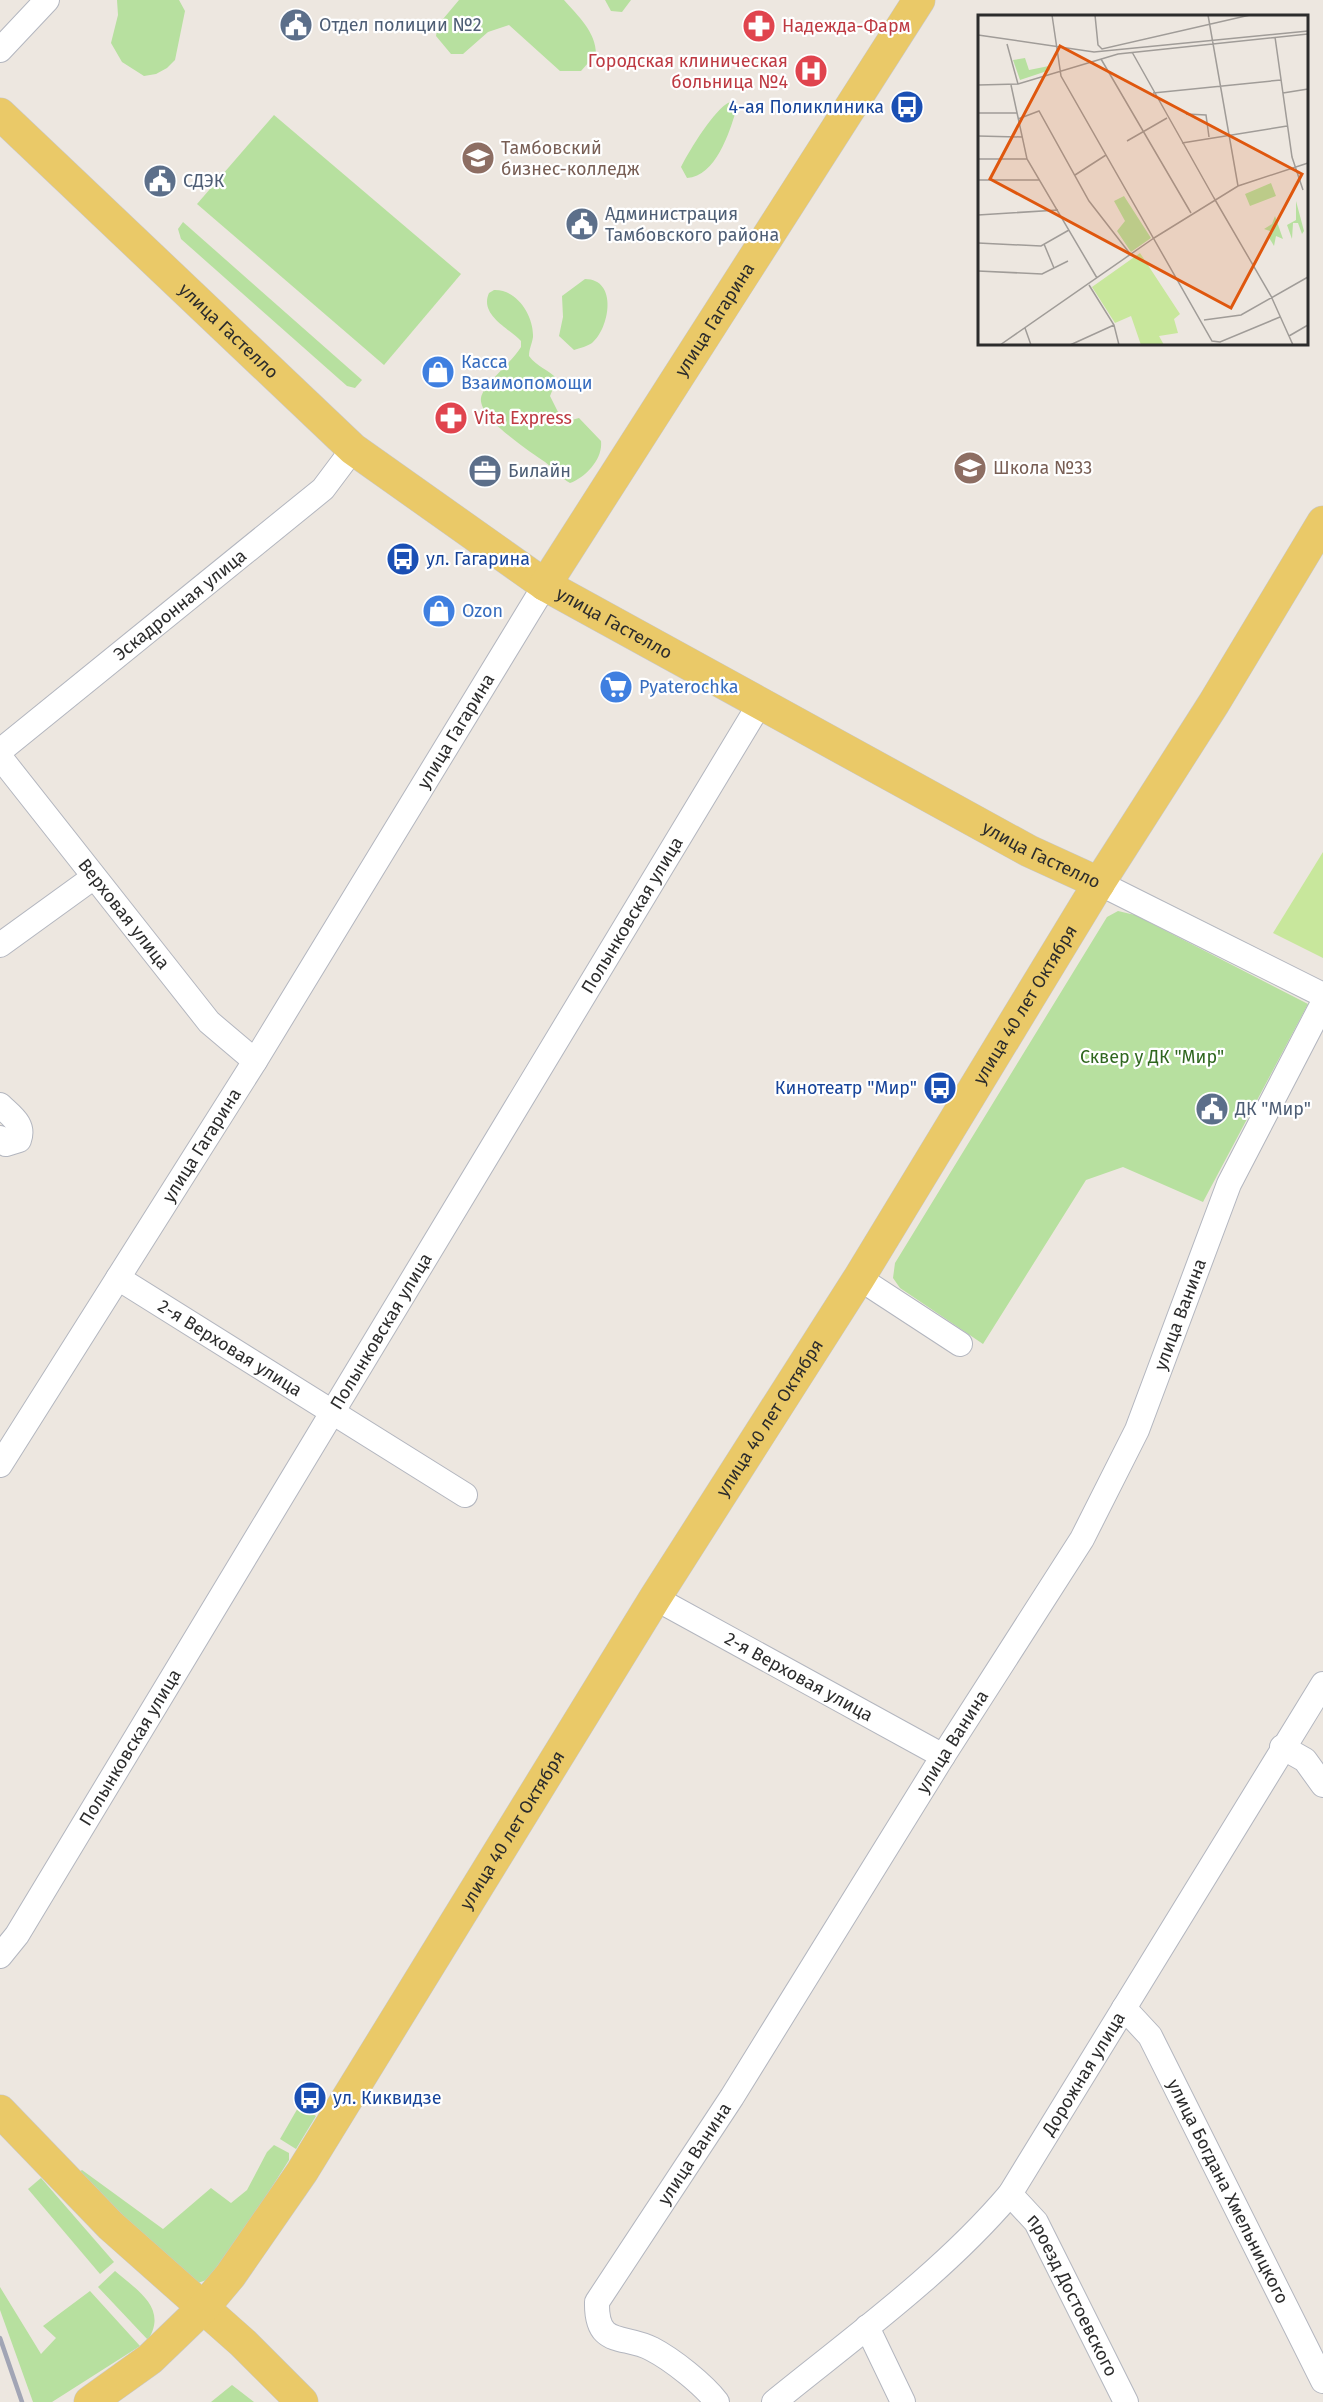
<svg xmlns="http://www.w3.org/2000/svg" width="1323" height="2402" viewBox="0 0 1323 2402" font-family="'Fira Sans',sans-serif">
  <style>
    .green { fill: #b7e09f }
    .pitch { fill: #c8e79c }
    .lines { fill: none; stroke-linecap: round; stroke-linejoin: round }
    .minor-casing { stroke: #b3b6bf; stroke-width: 26 }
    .major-casing { stroke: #c8c8c8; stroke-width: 33 }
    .minor { stroke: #fff; stroke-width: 24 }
    .major { stroke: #eac968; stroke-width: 32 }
    .rail { stroke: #a2a5b5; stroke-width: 4.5 }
    .labels { text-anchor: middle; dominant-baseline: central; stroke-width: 4.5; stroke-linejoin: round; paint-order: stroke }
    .service-label { font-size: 18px; fill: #4e5e75; stroke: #fff; text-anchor: start }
    .health-label { font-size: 18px; fill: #be3a42; stroke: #fff; text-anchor: start }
    .transit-label { font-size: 18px; fill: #164399; stroke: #fff; text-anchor: end }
    .education-label { font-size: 18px; fill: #785e54; stroke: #fff; text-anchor: start }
    .street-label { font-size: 18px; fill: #2c2c2c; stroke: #fff }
    .shop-label { font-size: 18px; fill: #366cbe; stroke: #fff; text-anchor: start }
    .park-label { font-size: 18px; fill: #2f671f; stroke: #fff }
    .inset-road { fill: none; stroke: #a09c98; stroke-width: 1.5 }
    .view { fill: #df570e; fill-opacity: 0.15; stroke: #df570e; stroke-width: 3 }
    .inset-edge { fill: none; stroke: #2c2c2c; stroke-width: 3 }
  </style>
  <rect width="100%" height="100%" fill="#ede7e0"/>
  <g class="green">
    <polygon points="117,0 179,0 185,11 175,60 167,68 156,74 144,76 122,62 111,43 118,15"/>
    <path d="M459,0H564C578,16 596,32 596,54L581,71H560L509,25L488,32L463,54H451L436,36L438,25Z"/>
    <polygon points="605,0 631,0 622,12 611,11"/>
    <path d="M730,102L736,111C729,133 716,176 687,178L681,167C689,151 715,108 730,102Z"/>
    <polygon points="274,115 461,274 384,365 197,204"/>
    <polygon points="183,222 362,380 355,388 347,386 181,239 178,229"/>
    <path d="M585,279C618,279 610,328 592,343C588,346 580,348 574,350L559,336L563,317L562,296Z"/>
    <path d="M494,290C517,289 534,316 533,337C532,344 529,349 529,356C537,367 548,369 557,379L550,396L562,420L568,421L579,418L601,441C603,459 586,477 570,483C561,478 554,469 545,462C531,452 478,418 481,398C483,385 513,361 521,347V341C509,328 479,315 489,293Z"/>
    <polygon points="1118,911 1135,915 1308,1004 1203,1202 1123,1167 1086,1180 983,1344 900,1288 893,1278 895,1263 1107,917"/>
    <polygon points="299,2106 316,2116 296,2149 280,2139"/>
    <polygon points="274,2145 289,2153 289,2160 215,2277 195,2284 76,2174 82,2170 163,2229 211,2188 231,2203 247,2190 267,2152"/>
    <polygon points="41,2178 114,2262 100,2274 28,2189"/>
    <path d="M115,2271C138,2291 168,2308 148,2340L98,2287Z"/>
    <polygon points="0,2287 41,2354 56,2338 43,2326 90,2291 140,2346 52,2402 33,2402 0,2310"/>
    <polygon points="232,2385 254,2402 211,2402"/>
  </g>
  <polygon class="pitch" points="1323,852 1323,958 1273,933"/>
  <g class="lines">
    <defs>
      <g id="minor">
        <polyline points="0,50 47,0"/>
        <path id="s1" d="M0,751L323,489L353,449"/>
        <path id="s2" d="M0,757L209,1022L255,1061"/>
        <polyline points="1099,883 1323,995"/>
        <polyline points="0,945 94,877"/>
        <path d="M0,1105C11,1116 25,1124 19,1140L6,1144L0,1138"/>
        <path id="s3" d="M118,1278L465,1495"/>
        <polyline points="859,1278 960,1344"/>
        <path id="s4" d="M0,1465L255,1061L545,585"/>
        <path id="s5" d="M655,1598L943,1756"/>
        <polyline points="1282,1747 1305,1760 1323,1785"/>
        <path id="s6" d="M0,1956L17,1935L759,705"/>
        <path id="s7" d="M1124,2008L1150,2036L1323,2381"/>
        <path id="s8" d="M1010,2194L1036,2222L1126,2402"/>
        <polyline points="867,2327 903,2402"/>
        <path id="s9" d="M717,2402C703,2384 673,2360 652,2349C623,2334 596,2348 597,2302L732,2097L943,1756L1082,1539L1137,1430L1229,1184L1323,1003"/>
        <path id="s10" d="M774,2402C854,2337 943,2273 1010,2194L1323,1684"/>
      </g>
      <g id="major">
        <path id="s11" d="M0,114L353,449L545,585L1029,851L1099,883"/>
        <path id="s12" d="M545,585L919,0"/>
        <polyline points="0,2111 111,2226 243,2343 302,2402"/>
        <path id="s13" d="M90,2402L150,2359L204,2307L230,2276L302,2172L655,1598L859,1278L1099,883L1214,703L1323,522"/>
      </g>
    </defs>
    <use href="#minor" class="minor-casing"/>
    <use href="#major" class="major-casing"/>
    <use href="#minor" class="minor"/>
    <use href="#major" class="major"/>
    <polyline class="rail" points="0,2338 22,2402"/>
  </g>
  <defs>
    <symbol id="civic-disc" viewBox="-11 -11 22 22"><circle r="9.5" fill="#5c6f8a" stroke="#fff"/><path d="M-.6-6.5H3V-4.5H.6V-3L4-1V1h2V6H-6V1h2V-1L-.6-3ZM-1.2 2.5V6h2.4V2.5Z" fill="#fff"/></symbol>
    <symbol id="pharmacy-disc" viewBox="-11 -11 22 22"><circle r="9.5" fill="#e0444e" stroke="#fff"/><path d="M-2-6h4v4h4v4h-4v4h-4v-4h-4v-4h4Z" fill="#fff"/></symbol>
    <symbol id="hospital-disc" viewBox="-11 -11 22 22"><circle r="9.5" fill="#e0444e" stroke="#fff"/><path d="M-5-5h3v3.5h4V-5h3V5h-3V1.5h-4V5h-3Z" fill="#fff"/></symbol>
    <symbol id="bus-disc" viewBox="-11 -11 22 22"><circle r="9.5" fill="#1a4fb4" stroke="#fff"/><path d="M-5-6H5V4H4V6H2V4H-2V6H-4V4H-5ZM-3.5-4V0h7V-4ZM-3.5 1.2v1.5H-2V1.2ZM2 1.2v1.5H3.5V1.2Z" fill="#fff"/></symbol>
    <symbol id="university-disc" viewBox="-11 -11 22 22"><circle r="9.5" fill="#8d6e63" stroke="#fff"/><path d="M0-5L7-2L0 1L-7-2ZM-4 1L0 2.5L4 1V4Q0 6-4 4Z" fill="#fff"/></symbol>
    <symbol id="shop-disc" viewBox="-11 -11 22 22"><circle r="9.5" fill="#3f7fe0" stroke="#fff"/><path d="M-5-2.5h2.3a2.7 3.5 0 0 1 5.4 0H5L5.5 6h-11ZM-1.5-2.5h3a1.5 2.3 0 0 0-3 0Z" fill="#fff"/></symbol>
    <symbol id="school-disc" viewBox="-11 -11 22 22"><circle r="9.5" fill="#8d6e63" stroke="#fff"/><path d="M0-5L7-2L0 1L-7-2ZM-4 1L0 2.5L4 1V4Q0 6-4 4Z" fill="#fff"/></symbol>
    <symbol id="office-disc" viewBox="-11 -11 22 22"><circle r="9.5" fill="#5c6f8a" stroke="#fff"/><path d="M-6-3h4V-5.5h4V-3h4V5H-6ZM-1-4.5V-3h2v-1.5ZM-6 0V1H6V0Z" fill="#fff"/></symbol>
    <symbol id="supermarket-disc" viewBox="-11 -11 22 22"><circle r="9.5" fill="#3f7fe0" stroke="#fff"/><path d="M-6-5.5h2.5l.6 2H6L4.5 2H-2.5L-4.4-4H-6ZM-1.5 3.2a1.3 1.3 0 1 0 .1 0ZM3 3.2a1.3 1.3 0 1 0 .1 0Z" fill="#fff"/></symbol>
  </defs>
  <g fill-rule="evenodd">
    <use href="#civic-disc" x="277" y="6" width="38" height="38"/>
    <use href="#pharmacy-disc" x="740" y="7" width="38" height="38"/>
    <use href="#hospital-disc" x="792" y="52" width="38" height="38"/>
    <use href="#bus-disc" x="888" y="88" width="38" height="38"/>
    <use href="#university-disc" x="459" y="139" width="38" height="38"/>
    <use href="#civic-disc" x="141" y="162" width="38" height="38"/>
    <use href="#civic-disc" x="563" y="205" width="38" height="38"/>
    <use href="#shop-disc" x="419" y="353" width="38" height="38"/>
    <use href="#pharmacy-disc" x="432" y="399" width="38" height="38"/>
    <use href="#school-disc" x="951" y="449" width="38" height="38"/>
    <use href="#office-disc" x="466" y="452" width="38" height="38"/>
    <use href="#bus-disc" x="384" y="540" width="38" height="38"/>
    <use href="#shop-disc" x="420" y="592" width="38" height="38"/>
    <use href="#supermarket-disc" x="597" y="668" width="38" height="38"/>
    <use href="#bus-disc" x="921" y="1069" width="38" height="38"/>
    <use href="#civic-disc" x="1193" y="1090" width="38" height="38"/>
    <use href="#bus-disc" x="291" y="2079" width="38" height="38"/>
  </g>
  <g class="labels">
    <g class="service-label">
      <text x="319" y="25">Отдел полиции №2</text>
      <text x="183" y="181">СДЭК</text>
      <text x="605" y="214">Администрация<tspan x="605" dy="21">Тамбовского района</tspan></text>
      <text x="508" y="471">Билайн</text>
      <text x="1235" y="1109">ДК "Мир"</text>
    </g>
    <g class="health-label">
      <text x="782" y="26">Надежда-Фарм</text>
      <text x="788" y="61" text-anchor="end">Городская клиническая<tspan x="788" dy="21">больница №4</tspan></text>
      <text x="474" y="418">Vita Express</text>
    </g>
    <g class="transit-label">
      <text x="884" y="107">4-ая Поликлиника</text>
      <text x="426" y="559" text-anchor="start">ул. Гагарина</text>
      <text x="917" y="1088">Кинотеатр "Мир"</text>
      <text x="333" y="2098" text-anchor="start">ул. Киквидзе</text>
    </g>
    <g class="education-label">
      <text x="501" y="148">Тамбовский<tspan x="501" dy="21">бизнес-колледж</tspan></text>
      <text x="993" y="468">Школа №33</text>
    </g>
    <g class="street-label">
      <text stroke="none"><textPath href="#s12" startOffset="315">улица Гагарина</textPath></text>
      <text stroke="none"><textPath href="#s11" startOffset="315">улица Гастелло</textPath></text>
      <text stroke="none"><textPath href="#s1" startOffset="232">Эскадронная улица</textPath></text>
      <text stroke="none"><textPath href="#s11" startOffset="801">улица Гастелло</textPath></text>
      <text stroke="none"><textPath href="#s4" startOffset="864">улица Гагарина</textPath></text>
      <text stroke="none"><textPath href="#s11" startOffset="1287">улица Гастелло</textPath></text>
      <text stroke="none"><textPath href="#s2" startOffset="200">Верховая улица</textPath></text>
      <text stroke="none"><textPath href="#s6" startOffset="1218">Полынковская улица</textPath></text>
      <text stroke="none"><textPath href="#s13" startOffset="1689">улица 40 лет Октября</textPath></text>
      <text stroke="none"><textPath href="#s4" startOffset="378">улица Гагарина</textPath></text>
      <text stroke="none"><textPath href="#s9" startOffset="1316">улица Ванина</textPath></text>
      <text stroke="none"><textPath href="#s6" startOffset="732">Полынковская улица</textPath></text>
      <text stroke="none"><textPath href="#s3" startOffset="132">2-я Верховая улица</textPath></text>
      <text stroke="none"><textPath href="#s13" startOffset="1203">улица 40 лет Октября</textPath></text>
      <text stroke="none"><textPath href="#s5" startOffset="164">2-я Верховая улица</textPath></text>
      <text stroke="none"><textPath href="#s9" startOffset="830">улица Ванина</textPath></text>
      <text stroke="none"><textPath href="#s6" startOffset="246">Полынковская улица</textPath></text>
      <text stroke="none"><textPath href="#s13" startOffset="717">улица 40 лет Октября</textPath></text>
      <text stroke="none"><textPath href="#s10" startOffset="456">Дорожная улица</textPath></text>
      <text stroke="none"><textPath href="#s9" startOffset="344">улица Ванина</textPath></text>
      <text stroke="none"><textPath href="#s7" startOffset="212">улица Богдана Хмельницкого</textPath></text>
      <text stroke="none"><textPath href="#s8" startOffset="120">проезд Достоевского</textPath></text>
    </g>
    <g class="shop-label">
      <text x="461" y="362">Касса<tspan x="461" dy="21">Взаимопомощи</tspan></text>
      <text x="462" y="611">Ozon</text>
      <text x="639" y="687">Pyaterochka</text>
    </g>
    <g class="park-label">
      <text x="1152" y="1057">Сквер у ДК "Мир"</text>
    </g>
  </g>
  <g transform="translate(978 15)">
    <rect width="330" height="330" fill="#ede7e0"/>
    <path d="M47,43L51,55L71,51L72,55L42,65L35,45ZM293,168L298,181L272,191L267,179ZM146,181L173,223L153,237L139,216L147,206L136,186ZM318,186L326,216L324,219L320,208H315L314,224L309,210L318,205ZM297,201L305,224L298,221L296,231L290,221L295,217L286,214L294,209Z" fill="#b7e09f"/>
    <path d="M162,238L202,299L196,304L200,318L181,321L186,330H163L153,301L137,308L114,272Z" fill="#c8e79c"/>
    <path class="inset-road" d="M74,0L83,61L234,326L242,327L302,302M117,0L120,30L124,34L272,0M230,0L260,171M0,20L116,37L330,16M297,22L314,142L325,175M29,29L40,69M154,37L236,183M123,44L213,198M0,70L40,69L140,39L330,19M33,70L49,144L119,263M175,78L303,65M305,78L330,74M0,98H39M213,100L208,99L228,100L231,122M40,104L61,96L111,186L153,240M0,121L44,122M149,126L189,103M204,128L309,111M0,144H49M97,160L128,140M0,165H62M236,183L293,281L315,330M0,200L80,195M176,223L260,171L330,148M0,228L63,231L91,215M66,229L76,253M0,256L64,259L90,246M111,270L136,310L141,330M226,305L263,300L330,262M47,313L53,330M311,321L330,310M22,330L176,223M92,330L136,310"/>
    <path class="view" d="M82,31L324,159L253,293L12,164Z"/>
    <rect width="330" height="330" class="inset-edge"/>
  </g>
</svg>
